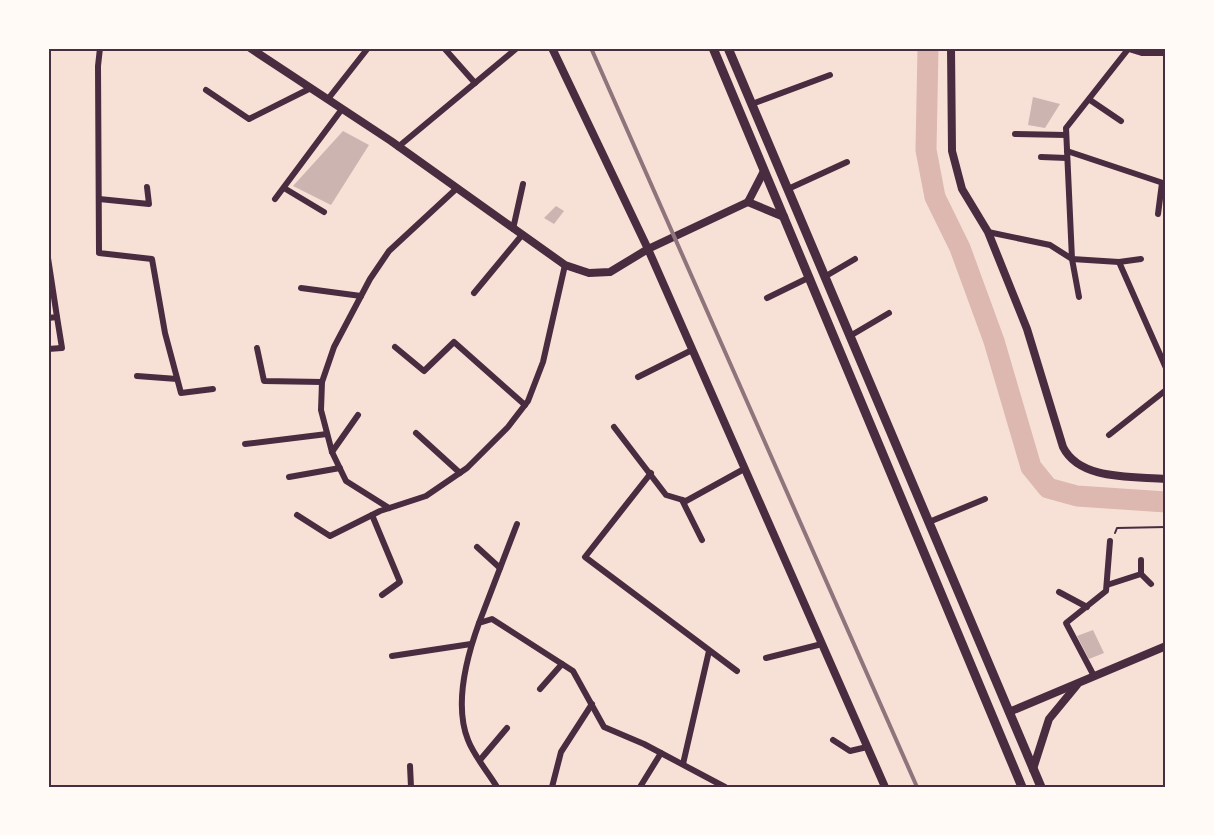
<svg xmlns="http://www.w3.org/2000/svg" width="1214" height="835" viewBox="0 0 1214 835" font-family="'Noto Sans',sans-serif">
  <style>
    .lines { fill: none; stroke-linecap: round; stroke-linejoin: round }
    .river { stroke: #dcb8b0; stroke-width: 21 }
    .building { fill: #ccb4b1 }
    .path { stroke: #4a2c40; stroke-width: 2 }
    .minor { stroke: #4a2c40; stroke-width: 6 }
    .tertiary { stroke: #4a2c40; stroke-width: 8 }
    .primary { stroke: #4a2c40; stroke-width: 9 }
    .rail { stroke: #8f747c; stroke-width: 4 }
    .neatline { fill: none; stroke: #4a2c40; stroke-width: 2 }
  </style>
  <rect width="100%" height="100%" fill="#f7e1d7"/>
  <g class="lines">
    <polyline class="river" points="928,48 926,150 935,197 960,248 994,341 1031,467 1048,488 1077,496 1166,502"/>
  </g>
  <g class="building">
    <polygon points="1033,97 1060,104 1045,128 1028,125"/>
    <polygon points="343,131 369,145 331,205 293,186"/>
    <polygon points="556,206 564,211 554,224 544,218"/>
    <polygon points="1093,630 1104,653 1089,659 1077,636"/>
  </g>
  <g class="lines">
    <polyline class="path" points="1115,533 1117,528 1166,527"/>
    <g class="minor">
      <polyline points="100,48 98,66 99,253 152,259 165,333 181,393 213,389"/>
      <polyline points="444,48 475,83"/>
      <polyline points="206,90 249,119 311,88"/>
      <polyline points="328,99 368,48"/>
      <polyline points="1090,100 1121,121"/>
      <polyline points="752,104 830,75"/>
      <polyline points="1015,134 1066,135"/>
      <polyline points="398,147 517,48"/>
      <polyline points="1067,151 1166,184"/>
      <polyline points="1041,157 1067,158"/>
      <polyline points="284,188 324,212"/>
      <polyline points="788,189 847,162"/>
      <polyline points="99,199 149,204 147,187"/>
      <polyline points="275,199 342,109"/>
      <polyline points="1158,214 1162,183"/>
      <polyline points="513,229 523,184"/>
      <polyline points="988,232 1050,245 1072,259 1119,262 1141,259"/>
      <polyline points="48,258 57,317 48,318"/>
      <polyline points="1119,262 1166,368"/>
      <polyline points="826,276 855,259"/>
      <polyline points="301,288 361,296"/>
      <polyline points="474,293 522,235"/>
      <polyline points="1079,297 1072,259 1066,128 1129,48"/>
      <polyline points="767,298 810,277"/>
      <polyline points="850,336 889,313"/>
      <polyline points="395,347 424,371 454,342 525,405"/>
      <polyline points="257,348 264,381 322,382"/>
      <polyline points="48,349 62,348 57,317"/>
      <polyline points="137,376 177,379"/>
      <polyline points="638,377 692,350"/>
      <polyline points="614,427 666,495 686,501 744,469"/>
      <polyline points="416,433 460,473"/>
      <polyline points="1109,435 1166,390"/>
      <polyline points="245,444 327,434"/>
      <polyline points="332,452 358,415"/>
      <polyline points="651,473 585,557 737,671"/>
      <polyline points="289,477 340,468"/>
      <polyline points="682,500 702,540"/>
      <polyline points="389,508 346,481 332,452 321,410 322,382 334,347 370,279 389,251 456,189"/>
      <polyline points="297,515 330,536 380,511 426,496 467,468 508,427 528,401 543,362 565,265"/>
      <polyline points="372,515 400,582 382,595"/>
      <polyline points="929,522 985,499"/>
      <polyline points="477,547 500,568"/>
      <polyline points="1141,574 1151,584"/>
      <polyline points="1107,585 1141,574 1141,560"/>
      <polyline points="1059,592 1087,607"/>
      <polyline points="479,623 517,524"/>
      <polyline points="392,656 471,644"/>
      <polyline points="766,658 822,644"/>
      <polyline points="1094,676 1066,623 1106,591 1110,541"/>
      <polyline points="540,689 562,664"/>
      <polyline points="833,740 850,751 867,747"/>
      <polyline points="480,760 507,728"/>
      <polyline points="683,764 709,651"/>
      <polyline points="410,766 411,787"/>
      <path d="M497,787C488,772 474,756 468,740C454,705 467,656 479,623L492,619L573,671L604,727L644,744L725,787"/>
      <polyline points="552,787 561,752 592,704"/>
      <polyline points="640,787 661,753"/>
    </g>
    <g class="tertiary">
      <polyline points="250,48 391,141 565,265 589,273 610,272 648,249 748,202 764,171"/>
      <polyline points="552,48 648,249 885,787"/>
      <path d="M951,48L952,151L962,189L988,232L1027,329L1063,447C1080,481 1133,476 1166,479"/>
      <polyline points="1129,48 1142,52 1166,52"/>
      <polyline points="748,202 784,217"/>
      <polyline points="1009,712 1166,646"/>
      <polyline points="1033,769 1049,719 1077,685"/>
    </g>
    <g class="primary">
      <polyline points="713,48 1022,787"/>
      <polyline points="728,48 1041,787"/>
    </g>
    <polyline class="rail" points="591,48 917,787"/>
  </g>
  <rect width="1214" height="835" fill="none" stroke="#fffaf5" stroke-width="99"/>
  <rect x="50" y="50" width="1114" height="736" class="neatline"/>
</svg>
